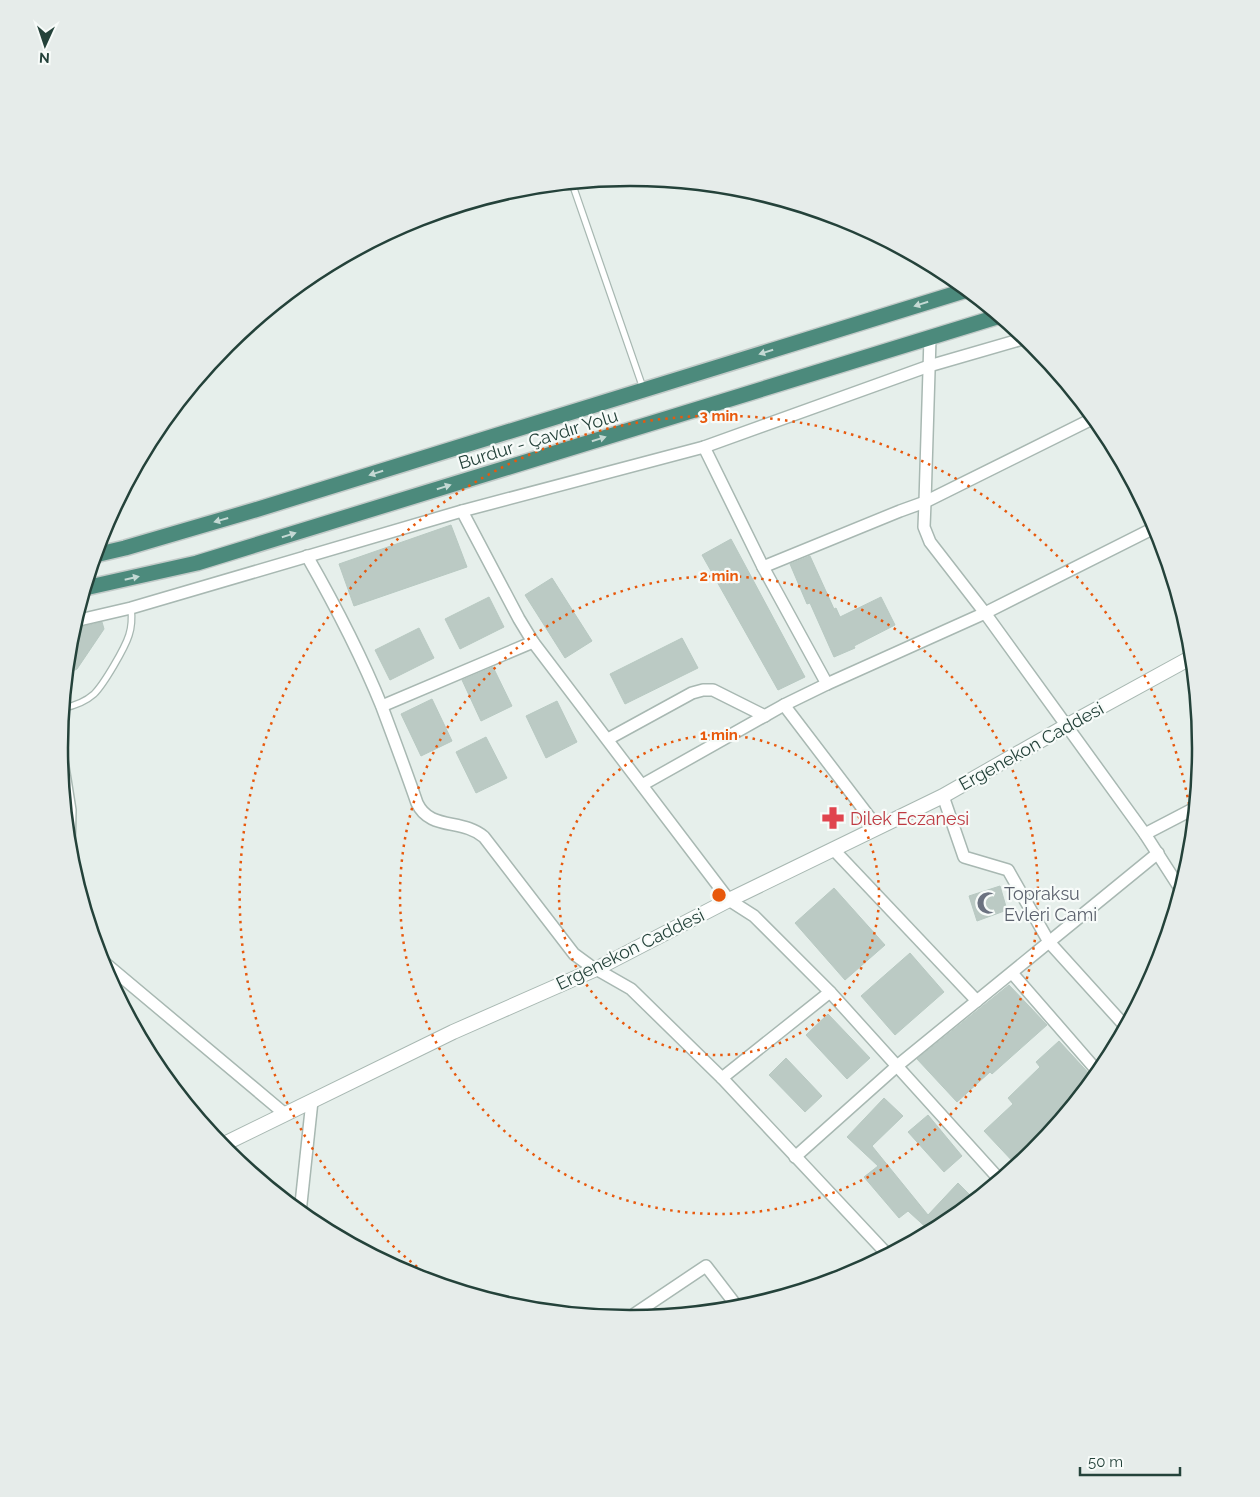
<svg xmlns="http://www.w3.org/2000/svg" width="1260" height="1497" viewBox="0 0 1260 1497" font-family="Raleway,sans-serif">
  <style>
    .building { fill: #bbcac4; stroke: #b8c9c2 }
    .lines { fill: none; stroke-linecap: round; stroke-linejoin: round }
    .service-casing { stroke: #a8b8b2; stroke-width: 8 }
    .minor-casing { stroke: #a8b8b2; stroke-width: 14 }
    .tertiary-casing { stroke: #a8b8b2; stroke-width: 16 }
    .trunk-casing { stroke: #c2cac8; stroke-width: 18 }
    .service { stroke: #fff; stroke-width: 5.5 }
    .minor { stroke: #fff; stroke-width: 11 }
    .tertiary { stroke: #fff; stroke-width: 14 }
    .trunk { stroke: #4c8a7c; stroke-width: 15 }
    .oneway { fill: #c4d9d4 }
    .ring { fill: none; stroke: #e8590c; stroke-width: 2.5; stroke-dasharray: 2.5 5 }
    .labels { text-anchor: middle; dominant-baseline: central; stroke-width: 4.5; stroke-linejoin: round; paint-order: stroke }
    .street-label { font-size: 18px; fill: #24423a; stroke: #f7fbf9 }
    .health-label { font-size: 18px; fill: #be3a42; stroke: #f7fbf9; text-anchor: start }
    .worship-label { font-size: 18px; fill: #5b616d; stroke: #f7fbf9; text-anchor: start }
    .rim { fill: none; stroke: #24423a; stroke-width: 2.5 }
    .centre { fill: #e8590c; stroke: #f7fbf9; stroke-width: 2.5 }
    .ring-label { font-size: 15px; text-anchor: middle; font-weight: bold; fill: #e8590c; stroke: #f7fbf9; stroke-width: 4.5; stroke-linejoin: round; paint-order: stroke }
  </style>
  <rect width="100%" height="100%" fill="#e6efeb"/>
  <g class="building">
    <polygon points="451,525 467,567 354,606 339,564"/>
    <polygon points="731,539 805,677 778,690 702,555"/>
    <polygon points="810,556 834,609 836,608 840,617 881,597 895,625 854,646 855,648 834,657 810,603 807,604 790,564"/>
    <polygon points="552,578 592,641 565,658 525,595"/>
    <polygon points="489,597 504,627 460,649 445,619"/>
    <polygon points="102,622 104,629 77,669 66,674 70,637 72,628 77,628"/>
    <polygon points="419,628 434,658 390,680 375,650"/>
    <polygon points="682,638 698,668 625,704 610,674"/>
    <polygon points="493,667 512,706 481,721 462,680"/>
    <polygon points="432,699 452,741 421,756 401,714"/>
    <polygon points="557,701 577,742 546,758 526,716"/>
    <polygon points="486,737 507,778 476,793 456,752"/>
    <polygon points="1000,886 1007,910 977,921 969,896"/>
    <polygon points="834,888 885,945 845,980 795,923"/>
    <polygon points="910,953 944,992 895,1035 861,996"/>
    <polygon points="1009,985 1047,1025 992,1074 990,1072 957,1102 917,1059"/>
    <polygon points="828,1014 870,1058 847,1079 806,1035"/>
    <polygon points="1059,1041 1094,1079 1034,1153 1017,1166 984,1131 1013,1104 1008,1098 1040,1067 1036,1062"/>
    <polygon points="786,1058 822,1096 805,1112 769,1075"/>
    <polygon points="884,1098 903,1116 872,1146 928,1215 958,1183 975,1200 947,1224 931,1232 908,1211 899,1218 864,1177 878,1166 847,1137"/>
    <polygon points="928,1115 962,1156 944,1172 908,1132"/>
  </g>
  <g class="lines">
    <defs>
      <g id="service">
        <polyline points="572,183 643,388"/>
        <path d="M63,708C74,706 85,702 94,694C104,684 125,648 129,635C132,626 132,617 131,608"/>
      </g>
      <g id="minor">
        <polyline points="930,338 925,502 924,527 930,542 985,613 1145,834 1195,808"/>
        <polyline points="704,447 763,567 827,684"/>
        <polyline points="462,511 519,619 533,642 729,900 754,916 830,992 1000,1180"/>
        <path d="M307,556C335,605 361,655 382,707C394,739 406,771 417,803C430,831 462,818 484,837L574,954L589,965L631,989L722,1078L888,1255"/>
        <polyline points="763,567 900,511 925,502 1094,418"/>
        <polyline points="75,621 131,608 462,511 704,447 929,366 1026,338"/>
        <polyline points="784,705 877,827"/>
        <polyline points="382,706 533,642"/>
        <polyline points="608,739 692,693 703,690 713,690 765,716"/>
        <polyline points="59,742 70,810 69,854"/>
        <polyline points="642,785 784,705 827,684 985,613 1156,527"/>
        <polyline points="1145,834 1181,890"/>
        <polyline points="833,849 977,1001"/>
        <polyline points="99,958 285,1114"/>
        <polyline points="1012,973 1099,1073"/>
        <polyline points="1126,1027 1049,942 1158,853"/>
        <polyline points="722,1078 830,992"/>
        <polyline points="795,1157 897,1066 1049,942 1008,870 964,857 943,796"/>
        <polyline points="300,1213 312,1101"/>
        <polyline points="627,1319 706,1266 739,1309"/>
      </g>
      <polyline id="tertiary" points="220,1146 453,1032 596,969 729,900 943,796 1066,726 1192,657"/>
      <g id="trunk">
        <polyline points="95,555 125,548 255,510 967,290"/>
        <polyline points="85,588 197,563 1000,316"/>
      </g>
    </defs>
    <use href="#service" class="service-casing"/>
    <use href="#minor" class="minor-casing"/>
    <use href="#tertiary" class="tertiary-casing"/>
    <use href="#trunk" class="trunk-casing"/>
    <use href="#service" class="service"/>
    <use href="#minor" class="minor"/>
    <use href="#tertiary" class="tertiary"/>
    <use href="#trunk" class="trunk"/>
  </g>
  <defs><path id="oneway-solid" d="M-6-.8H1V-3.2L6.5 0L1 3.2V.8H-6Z" transform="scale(1.25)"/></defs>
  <g class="oneway">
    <use href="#oneway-solid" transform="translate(921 304) rotate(163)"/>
    <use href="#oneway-solid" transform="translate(766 352) rotate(163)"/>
    <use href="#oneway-solid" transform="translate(599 439) rotate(-17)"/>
    <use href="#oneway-solid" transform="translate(376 473) rotate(163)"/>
    <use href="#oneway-solid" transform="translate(444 487) rotate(-17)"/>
    <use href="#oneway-solid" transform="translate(221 520) rotate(164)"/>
    <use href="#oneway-solid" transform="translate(289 535) rotate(-17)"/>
    <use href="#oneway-solid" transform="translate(132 578) rotate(-13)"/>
  </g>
  <g class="ring">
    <circle cx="719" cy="895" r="160"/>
    <circle cx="719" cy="895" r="319"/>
    <path d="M441 1285A479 479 0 1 1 1193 828"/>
  </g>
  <defs>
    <symbol id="pharmacy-bare" viewBox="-9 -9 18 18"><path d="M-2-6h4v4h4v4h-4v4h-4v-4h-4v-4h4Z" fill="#e0444e" stroke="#f7fbf9" stroke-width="2.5" paint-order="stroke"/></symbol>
    <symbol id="mosque-bare" viewBox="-9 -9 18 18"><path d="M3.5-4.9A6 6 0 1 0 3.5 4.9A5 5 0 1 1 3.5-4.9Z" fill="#6b7280" stroke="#f7fbf9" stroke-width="2.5" paint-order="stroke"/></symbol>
  </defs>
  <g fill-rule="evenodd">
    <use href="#pharmacy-bare" x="817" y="802" width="32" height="32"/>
    <use href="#mosque-bare" x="972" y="887" width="32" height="32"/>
  </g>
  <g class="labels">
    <g class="street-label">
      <text transform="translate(538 439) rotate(-17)">Burdur - Çavdır Yolu</text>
      <text transform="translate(1031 746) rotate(-29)">Ergenekon Caddesi</text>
      <text transform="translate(630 949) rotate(-26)">Ergenekon Caddesi</text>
    </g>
    <g class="health-label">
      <text x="850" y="818">Dilek Eczanesi</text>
    </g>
    <g class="worship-label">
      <text x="1004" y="893">Topraksu<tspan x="1004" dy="21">Evleri Cami</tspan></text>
    </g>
  </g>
  <path d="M0 0H1260V1497H0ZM68 748a562 562 0 1 1 1124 0a562 562 0 1 1-1124 0Z" fill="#e6ecea" fill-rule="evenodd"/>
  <path class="rim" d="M68 748a562 562 0 1 1 1124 0a562 562 0 1 1-1124 0Z"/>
  <circle cx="719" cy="895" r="8" class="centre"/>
  <g class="ring-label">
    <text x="719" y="421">3 min</text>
    <text x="719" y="581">2 min</text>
    <text x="719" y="740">1 min</text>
  </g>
  <g transform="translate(45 45) rotate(183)" stroke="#f7fbf9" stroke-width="4" paint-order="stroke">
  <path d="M0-4L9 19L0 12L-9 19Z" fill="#24423a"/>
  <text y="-8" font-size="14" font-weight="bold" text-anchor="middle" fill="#24423a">N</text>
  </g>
  <path d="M1080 1467v8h100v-8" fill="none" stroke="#24423a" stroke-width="2.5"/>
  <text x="1088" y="1467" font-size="15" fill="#24423a" stroke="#f7fbf9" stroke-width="4" paint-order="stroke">50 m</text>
</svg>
